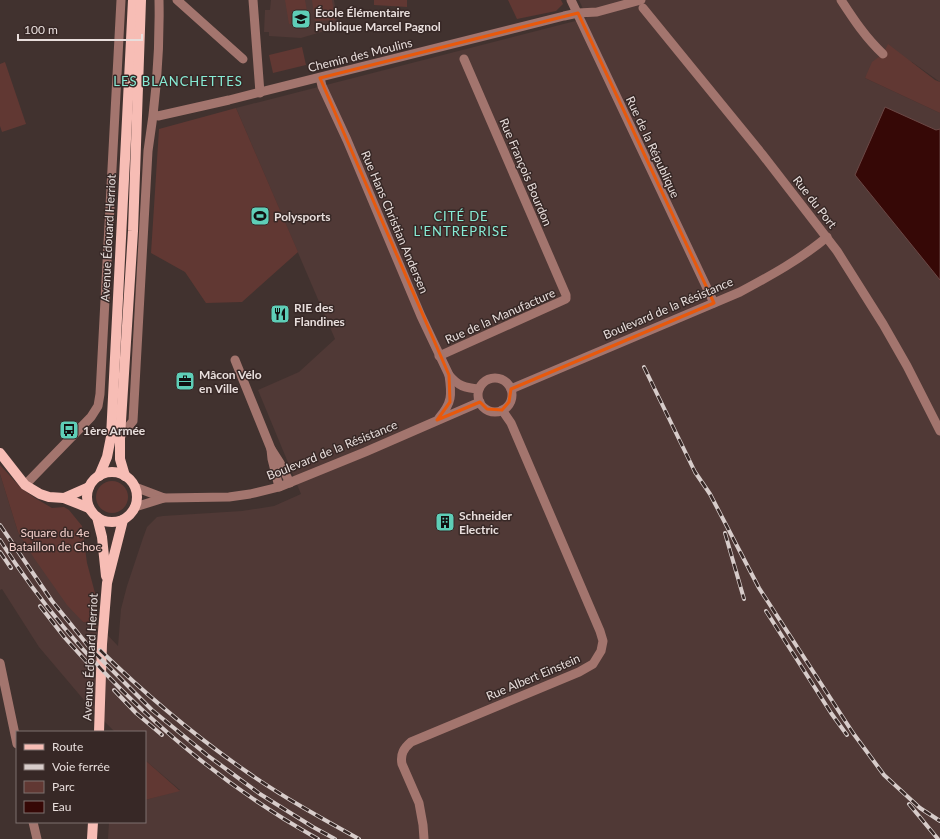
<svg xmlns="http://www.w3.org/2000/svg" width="940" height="839" viewBox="0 0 940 839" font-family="Lato,sans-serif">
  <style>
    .built { fill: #503936 }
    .green { fill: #613833 }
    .water { fill: #360806; stroke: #6b4846 }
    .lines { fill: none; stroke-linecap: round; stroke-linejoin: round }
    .minor { stroke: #a3756e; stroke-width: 9 }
    .major { stroke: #f7bdb5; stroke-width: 10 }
    .rail-casing { stroke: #d7ccca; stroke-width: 4 }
    .rail { stroke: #372826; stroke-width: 2.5; stroke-dasharray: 8; stroke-linecap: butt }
    .marked { fill: none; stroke: #e8590c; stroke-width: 3; stroke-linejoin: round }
    .labels { text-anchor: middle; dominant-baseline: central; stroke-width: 3; stroke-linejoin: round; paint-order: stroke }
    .poi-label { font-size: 12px; font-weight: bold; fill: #e8dedc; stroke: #372826; text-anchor: start }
    .street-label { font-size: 12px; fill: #e8dedc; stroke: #372826 }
    .park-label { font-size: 12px; fill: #f3cfca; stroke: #372826 }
    .neighbourhood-label { font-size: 13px; letter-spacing: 1px; fill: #87ebd5; stroke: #372826 }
  </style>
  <rect width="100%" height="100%" fill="#41322f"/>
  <g class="built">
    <polygon points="271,0 334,0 338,27 301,38 269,36 269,32 264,32 265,10 270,10"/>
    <polygon points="579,0 940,0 940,82 912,62 883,54 865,78 940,113 940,129 937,130 855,175 940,280 940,839 108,839 109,822 145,822 145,800 180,790 145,760 145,732 115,732 89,706 39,647 2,589 0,590 0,474 18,532 83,622 97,624 118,646 121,609 127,586 143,538 147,527 157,517 163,516 242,511 274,506 301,494 258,390 299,372 335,339 236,108 587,18"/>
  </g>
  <g class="green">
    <polygon points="285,0 305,0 309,22 289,24"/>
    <polygon points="312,0 332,0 335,20 315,21"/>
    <polygon points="374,0 407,0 407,7 374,5"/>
    <polygon points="508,0 561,0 563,4 556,11 517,19"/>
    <polygon points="888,44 935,80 940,82 940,113 865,78 872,62 883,54"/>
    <polygon points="302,47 306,65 273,73 269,55"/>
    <polygon points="5,62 26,124 2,132 0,126 0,64"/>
    <polygon points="236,108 298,252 242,302 206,303 185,272 151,253 159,129"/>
    <polygon points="0,465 22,489 35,498 52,508 64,507 69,510 82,526 87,563 95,593 97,624 83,622 67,605 34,558 18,532 0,474"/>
    <circle cx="112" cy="497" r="16"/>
    <polygon points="145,760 180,791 145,800"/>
  </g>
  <polygon class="water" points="885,107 936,130 940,129 940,280 855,175"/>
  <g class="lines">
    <g class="minor">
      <polyline points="177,0 243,59"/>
      <polyline points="253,0 260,93"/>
      <polyline points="571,0 714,303"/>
      <path d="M841,0C854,20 866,38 883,54"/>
      <polyline points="643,8 762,154 837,251 883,324 907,366 940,431"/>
      <path d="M320,78L322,86L347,140L421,316L449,375C458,386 465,388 479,389"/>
      <polyline points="154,114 158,116 229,100 564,16 578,13 597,12 641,0"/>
      <polyline points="439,356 566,299 566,295 464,59"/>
      <polyline points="235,360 271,449"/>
      <circle cx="495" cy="395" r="17"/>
      <path d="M511,389L740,292C770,276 801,259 827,237"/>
      <path d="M439,418C452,403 452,395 449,375"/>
      <path d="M120,437L133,421L148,151C156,101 160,50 159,0"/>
      <polyline points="25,485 91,417 98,406 100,394 121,0"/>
      <polyline points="135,487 164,498"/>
      <polyline points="279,487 272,459 271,449 280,463 290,483"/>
      <polyline points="135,507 164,498 229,497 250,494 279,487 365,452 480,402"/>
      <polyline points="0,663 17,744"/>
      <polyline points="33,822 37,839"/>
      <path d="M424,839L423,825L419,803L402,764C400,754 404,748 411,742L579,672L593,664L601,651L603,641L600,631L511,423L502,410"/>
    </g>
    <g class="major">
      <polyline points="0,453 25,485 40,494 49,497 64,498 89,508"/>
      <circle cx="112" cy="497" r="25"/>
      <polyline points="99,476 107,457 111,437 133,0"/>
      <polyline points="125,476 120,459 120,437 133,231 141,0"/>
      <polyline points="64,498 89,487"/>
      <polyline points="97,517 102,537 106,576"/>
      <polyline points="99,732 102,644 107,583 123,520"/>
      <polyline points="92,839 93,822"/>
    </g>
    <defs>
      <g id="rail">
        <polyline points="644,367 695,472 710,494 759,588 853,733 884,775 920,808 940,821"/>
        <polyline points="0,525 52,601 90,648 152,710 207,755 260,794 313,827 335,839"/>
        <polyline points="725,533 744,599"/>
        <path d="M0,540C76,660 194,770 318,839"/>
        <polyline points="0,552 11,568"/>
        <polyline points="40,606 65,638 93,669"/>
        <polyline points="766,611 831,713 847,735"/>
        <path d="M100,650C145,694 195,736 247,772C283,797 321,818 359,839"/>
        <polyline points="114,690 136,713 162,735"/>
        <polyline points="909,804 938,839"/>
      </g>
    </defs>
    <use href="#rail" class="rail-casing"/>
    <use href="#rail" class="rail"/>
  </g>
  <path class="marked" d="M578,13L714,303L511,389L509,402L502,410L487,409L480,402L437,420L450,402L449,375L320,78Z"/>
  <defs>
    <symbol id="school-square" viewBox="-11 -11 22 22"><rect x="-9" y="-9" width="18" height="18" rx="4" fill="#5eceb7" stroke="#372826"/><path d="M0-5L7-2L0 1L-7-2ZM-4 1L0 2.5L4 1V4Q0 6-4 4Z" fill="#111"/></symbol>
    <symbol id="stadium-square" viewBox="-11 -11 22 22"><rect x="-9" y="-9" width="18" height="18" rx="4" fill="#5eceb7" stroke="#372826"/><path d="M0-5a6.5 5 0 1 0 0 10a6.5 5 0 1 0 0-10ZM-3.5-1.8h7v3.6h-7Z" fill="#111"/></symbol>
    <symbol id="restaurant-square" viewBox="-11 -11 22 22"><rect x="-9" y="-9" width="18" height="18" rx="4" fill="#5eceb7" stroke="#372826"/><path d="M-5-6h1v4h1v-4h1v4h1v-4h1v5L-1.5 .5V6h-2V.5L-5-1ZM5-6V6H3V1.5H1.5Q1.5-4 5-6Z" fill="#111"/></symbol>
    <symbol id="office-square" viewBox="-11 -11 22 22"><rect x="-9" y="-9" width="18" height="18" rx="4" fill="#5eceb7" stroke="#372826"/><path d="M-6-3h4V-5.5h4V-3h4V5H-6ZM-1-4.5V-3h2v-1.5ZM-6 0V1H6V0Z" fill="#111"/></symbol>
    <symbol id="bus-square" viewBox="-11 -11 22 22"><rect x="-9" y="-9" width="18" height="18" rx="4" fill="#5eceb7" stroke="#372826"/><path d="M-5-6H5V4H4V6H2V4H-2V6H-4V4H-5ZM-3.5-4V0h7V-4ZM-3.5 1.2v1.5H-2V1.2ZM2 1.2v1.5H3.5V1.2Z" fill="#111"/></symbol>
    <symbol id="building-square" viewBox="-11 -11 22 22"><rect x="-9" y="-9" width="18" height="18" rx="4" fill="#5eceb7" stroke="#372826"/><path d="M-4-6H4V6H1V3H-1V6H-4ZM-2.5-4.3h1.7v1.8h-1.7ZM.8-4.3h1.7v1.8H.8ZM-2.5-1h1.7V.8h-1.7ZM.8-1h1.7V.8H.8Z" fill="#111"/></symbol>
  </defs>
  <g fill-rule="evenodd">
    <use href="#school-square" x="290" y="8" width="22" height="22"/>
    <use href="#stadium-square" x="249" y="205" width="22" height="22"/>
    <use href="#restaurant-square" x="269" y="303" width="22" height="22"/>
    <use href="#office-square" x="174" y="370" width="22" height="22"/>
    <use href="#bus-square" x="58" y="419" width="22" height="22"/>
    <use href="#building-square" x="434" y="511" width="22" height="22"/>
  </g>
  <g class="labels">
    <g class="poi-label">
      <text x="315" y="12">École Élémentaire<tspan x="315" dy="14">Publique Marcel Pagnol</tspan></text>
      <text x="274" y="216">Polysports</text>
      <text x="294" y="307">RIE des<tspan x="294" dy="14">Flandines</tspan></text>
      <text x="199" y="374">Mâcon Vélo<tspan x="199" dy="14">en Ville</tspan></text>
      <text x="83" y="430">1ère Armée</text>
      <text x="459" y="515">Schneider<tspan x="459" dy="14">Electric</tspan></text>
    </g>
    <g class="street-label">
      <text transform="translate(360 55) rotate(-14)">Chemin des Moulins</text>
      <text transform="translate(653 147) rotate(65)">Rue de la République</text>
      <text transform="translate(526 172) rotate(67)">Rue François Bourdon</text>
      <text transform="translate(815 202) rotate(52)">Rue du Port</text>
      <text transform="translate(395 222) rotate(67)">Rue Hans Christian Andersen</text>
      <text transform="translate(108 238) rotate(-87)">Avenue Édouard Herriot</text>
      <text transform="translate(668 308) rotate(-23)">Boulevard de la Résistance</text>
      <text transform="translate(500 316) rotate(-24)">Rue de la Manufacture</text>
      <text transform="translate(332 450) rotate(-22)">Boulevard de la Résistance</text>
      <text transform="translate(90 657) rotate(-87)">Avenue Édouard Herriot</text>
      <text transform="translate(533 677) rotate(-23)">Rue Albert Einstein</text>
    </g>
    <g class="park-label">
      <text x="55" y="532">Square du 4e<tspan x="55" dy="14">Bataillon de Choc</tspan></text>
    </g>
    <g class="neighbourhood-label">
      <text x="178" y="81">LES BLANCHETTES</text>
      <text x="461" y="216">CITÉ DE<tspan x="461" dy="15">L'ENTREPRISE</tspan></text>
    </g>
  </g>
  <rect x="16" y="731" width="130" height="92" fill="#372826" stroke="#7e716f"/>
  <rect x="24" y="744" width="20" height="6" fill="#f7bdb5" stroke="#7e716f"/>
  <text x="52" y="751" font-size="12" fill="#e8dedc">Route</text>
  <rect x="24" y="764" width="20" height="6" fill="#d7ccca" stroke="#7e716f"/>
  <text x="52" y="771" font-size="12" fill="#e8dedc">Voie ferrée</text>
  <rect x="24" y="781" width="20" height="12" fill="#613833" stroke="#7e716f"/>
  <text x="52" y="791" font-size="12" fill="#e8dedc">Parc</text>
  <rect x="24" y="801" width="20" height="12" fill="#360806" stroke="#7e716f"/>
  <text x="52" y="811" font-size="12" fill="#e8dedc">Eau</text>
  <path d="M18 34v6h124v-6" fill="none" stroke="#e8dedc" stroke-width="2"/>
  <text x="24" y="34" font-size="12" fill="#e8dedc" stroke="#372826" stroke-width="3" paint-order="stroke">100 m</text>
</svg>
